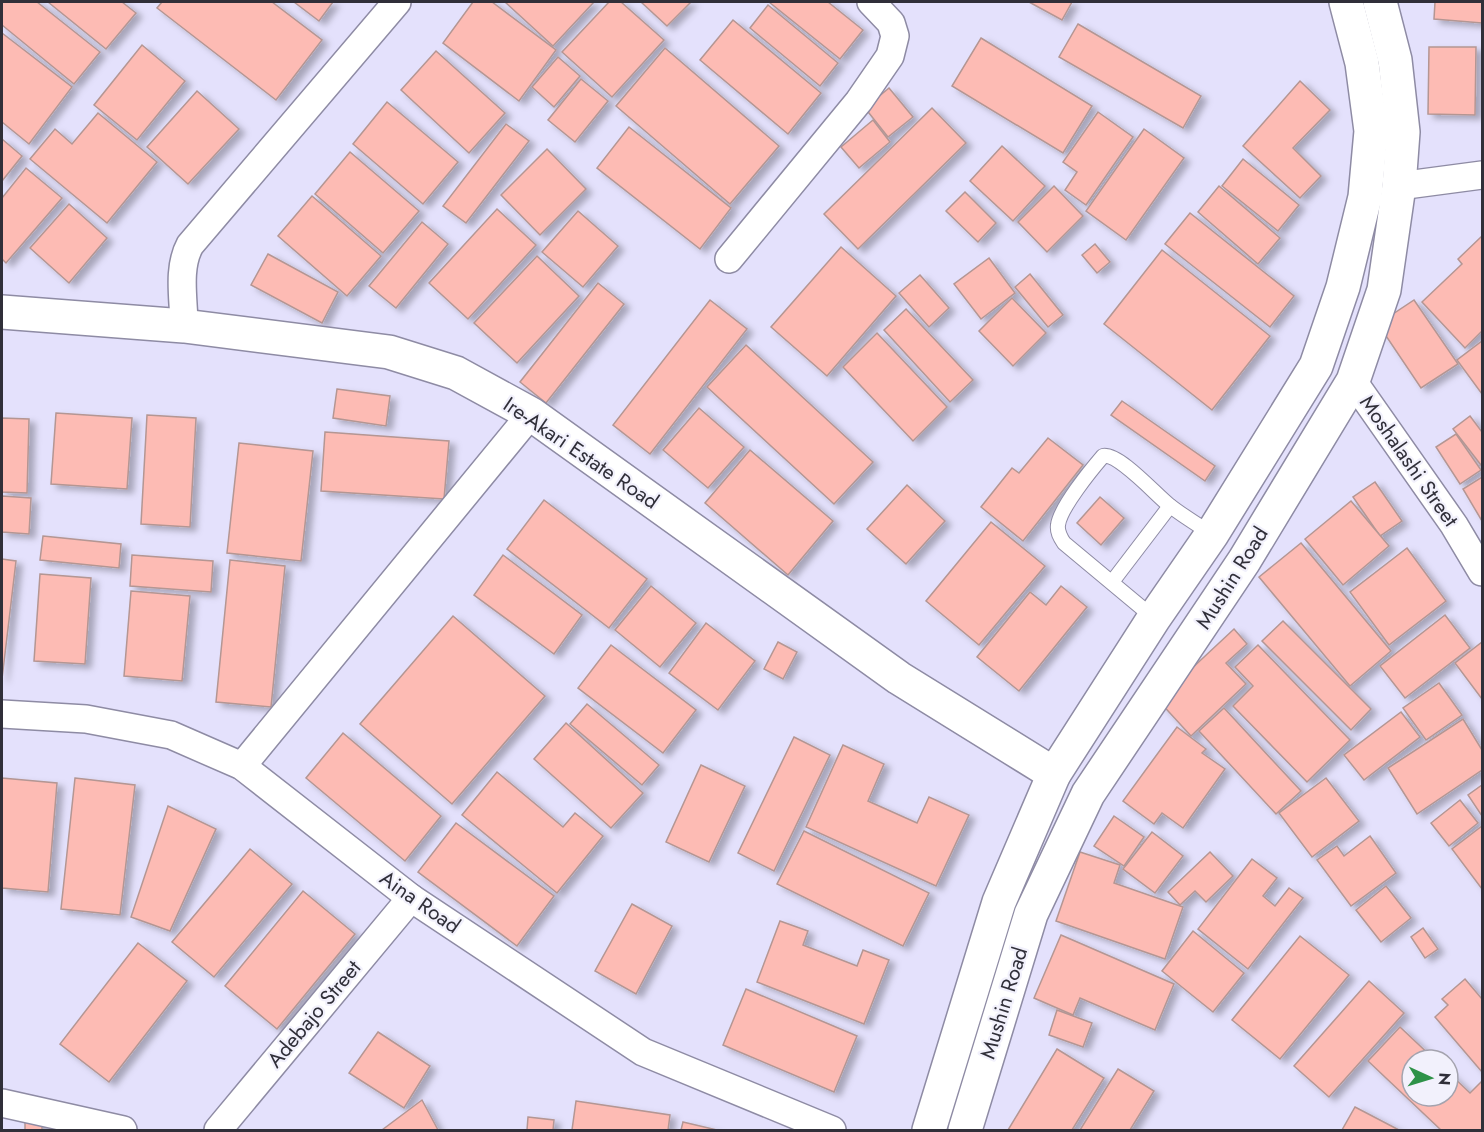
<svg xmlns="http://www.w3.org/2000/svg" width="1484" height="1132" viewBox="0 0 1484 1132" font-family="Jost,sans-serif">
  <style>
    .building { fill: #fdbbb4; stroke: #b49693; stroke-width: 1.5; filter: url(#shadow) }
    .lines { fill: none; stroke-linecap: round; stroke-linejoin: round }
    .service-casing { stroke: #8e8ba4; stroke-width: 16 }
    .minor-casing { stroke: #8e8ba4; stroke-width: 30 }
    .tertiary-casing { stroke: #8e8ba4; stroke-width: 36 }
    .primary-casing { stroke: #8e8ba4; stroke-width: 36 }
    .service { stroke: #fff; stroke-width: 14 }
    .minor { stroke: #fff; stroke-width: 27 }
    .tertiary { stroke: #fff; stroke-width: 33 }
    .primary { stroke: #fff; stroke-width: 33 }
    .labels { text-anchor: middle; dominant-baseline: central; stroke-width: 4.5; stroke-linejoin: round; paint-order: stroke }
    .street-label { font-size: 21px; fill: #302f39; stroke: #f2f1fc }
  </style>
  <defs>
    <filter id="shadow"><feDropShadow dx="6" dy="4" stdDeviation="3" flood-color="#0004"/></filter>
  </defs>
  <rect width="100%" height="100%" fill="#e4e1fc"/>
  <g class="building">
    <polygon points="2,2 37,2 100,52 74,84 2,25"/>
    <polygon points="48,2 122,2 136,13 106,49"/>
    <polygon points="162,2 272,2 322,40 276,100 157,8"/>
    <polygon points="294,2 333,2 319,21"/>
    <polygon points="473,2 492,2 556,50 519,101 443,43"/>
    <polygon points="505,2 594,2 553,46"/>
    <polygon points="609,2 621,2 664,40 612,97 562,52"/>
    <polygon points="641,2 691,2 667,26"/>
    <polygon points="769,2 828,2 863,30 840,59"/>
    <polygon points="1029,2 1072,2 1062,20"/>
    <polygon points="1435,2 1482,2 1482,23 1434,19"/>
    <polygon points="768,5 838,63 820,86 750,28"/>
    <polygon points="733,20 821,93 788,134 700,60"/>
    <polygon points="1078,24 1201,96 1183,128 1059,57"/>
    <polygon points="2,33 72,87 29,144 2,122"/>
    <polygon points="981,38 1092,106 1063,153 952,86"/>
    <polygon points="142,45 185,81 137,140 94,105"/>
    <polygon points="1429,47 1476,47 1475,115 1428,114"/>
    <polygon points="665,48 779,146 730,204 616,106"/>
    <polygon points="436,51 505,113 469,153 401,90"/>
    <polygon points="558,57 580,76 554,107 532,87"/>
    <polygon points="581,79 608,101 575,142 548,120"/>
    <polygon points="1300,81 1330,110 1293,148 1321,176 1300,198 1243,146"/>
    <polygon points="889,88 913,117 888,137 865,108"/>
    <polygon points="197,91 239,129 188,184 147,147"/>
    <polygon points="387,102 458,162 423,204 353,144"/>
    <polygon points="932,108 966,143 858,249 824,214"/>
    <polygon points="1098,112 1133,137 1086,205 1065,190 1077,172 1063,162"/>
    <polygon points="98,113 157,162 107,223 30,159 55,129 72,144"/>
    <polygon points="873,120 890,142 859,168 841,147"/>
    <polygon points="506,124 529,141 466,223 443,206"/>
    <polygon points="629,127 731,208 700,249 597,168"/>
    <polygon points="1144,129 1184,158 1126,240 1086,211"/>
    <polygon points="2,139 22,156 2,181"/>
    <polygon points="1002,146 1045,186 1013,221 970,181"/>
    <polygon points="547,149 586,189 540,235 501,195"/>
    <polygon points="350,152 419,211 383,253 315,194"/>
    <polygon points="1243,159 1299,205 1278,231 1222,186"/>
    <polygon points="26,168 62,198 6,263 2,259 2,198"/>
    <polygon points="1054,186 1083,216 1047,252 1018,222"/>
    <polygon points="1219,186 1280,238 1258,264 1198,212"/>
    <polygon points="965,192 996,223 978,242 946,211"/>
    <polygon points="312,196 381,256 347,296 278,236"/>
    <polygon points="69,204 107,238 69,283 30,248"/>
    <polygon points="497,209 536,245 468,319 429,283"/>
    <polygon points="578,211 618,246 583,287 542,252"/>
    <polygon points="1190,213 1294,296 1270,327 1165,244"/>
    <polygon points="422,222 448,244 396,308 369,286"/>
    <polygon points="1482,236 1482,331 1465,348 1422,302 1462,264 1458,259"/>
    <polygon points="1095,244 1110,262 1097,273 1082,255"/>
    <polygon points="841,247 896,296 827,376 771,327"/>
    <polygon points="1162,250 1270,336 1212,410 1104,324"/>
    <polygon points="268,254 338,292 322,323 251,285"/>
    <polygon points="537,256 579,296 517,363 474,323"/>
    <polygon points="989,258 1015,293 981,319 954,284"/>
    <polygon points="1030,274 1063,315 1048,327 1015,287"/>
    <polygon points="920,275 949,308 929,327 899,293"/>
    <polygon points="598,283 624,304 546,403 520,382"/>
    <polygon points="1012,298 1046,333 1013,366 979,331"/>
    <polygon points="710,300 747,329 650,454 613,425"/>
    <polygon points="1414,300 1458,364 1421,388 1378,324"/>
    <polygon points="906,309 973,380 950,402 884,330"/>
    <polygon points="877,333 947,407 913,441 843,367"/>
    <polygon points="1482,341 1482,394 1457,360"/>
    <polygon points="746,345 873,462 834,504 707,387"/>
    <polygon points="337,389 390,396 386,426 333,418"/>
    <polygon points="1122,401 1215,466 1205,481 1111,415"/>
    <polygon points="699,408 744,447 708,488 663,450"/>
    <polygon points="56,413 132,418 127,489 51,484"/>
    <polygon points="147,415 196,418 190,527 141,524"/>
    <polygon points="1470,416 1482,432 1482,463 1481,465 1453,429"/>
    <polygon points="2,418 29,419 27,493 2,492"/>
    <polygon points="325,432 449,441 444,499 321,491"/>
    <polygon points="1456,434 1481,470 1460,484 1436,447"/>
    <polygon points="1048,438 1083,465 1023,541 981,507 1012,468 1019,473"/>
    <polygon points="239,443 313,451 301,561 227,553"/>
    <polygon points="750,450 833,521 788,575 705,503"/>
    <polygon points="1482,477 1482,521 1463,489"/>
    <polygon points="1375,482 1402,521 1380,536 1353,497"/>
    <polygon points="907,485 945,521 906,564 867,529"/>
    <polygon points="2,496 31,498 29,534 2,532"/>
    <polygon points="1100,497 1124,518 1101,545 1077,523"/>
    <polygon points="544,500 647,579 609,628 507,549"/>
    <polygon points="1351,501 1389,546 1343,585 1305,539"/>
    <polygon points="991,522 1045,566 979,645 926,601"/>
    <polygon points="43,536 121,544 119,568 40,560"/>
    <polygon points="1301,543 1391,651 1350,686 1259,577"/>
    <polygon points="1407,548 1446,601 1389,645 1350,592"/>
    <polygon points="132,555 213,561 211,592 130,586"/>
    <polygon points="503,555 582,615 554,654 474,595"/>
    <polygon points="2,559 16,561 2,679"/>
    <polygon points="230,560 285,566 271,707 216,702"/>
    <polygon points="40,574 91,578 85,664 34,661"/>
    <polygon points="651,586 696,623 660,667 615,630"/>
    <polygon points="1061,586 1087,607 1019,691 977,657 1030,592 1046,605"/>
    <polygon points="131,591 190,596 182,681 124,676"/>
    <polygon points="1445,615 1470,648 1405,698 1380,666"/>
    <polygon points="453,616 545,696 452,804 360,724"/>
    <polygon points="1283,621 1371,709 1351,730 1262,641"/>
    <polygon points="706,623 755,661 718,710 669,673"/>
    <polygon points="1234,629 1247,644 1226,663 1246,684 1191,736 1158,700"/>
    <polygon points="778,642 797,652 783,679 764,669"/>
    <polygon points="1482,642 1482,699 1455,663"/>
    <polygon points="611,645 696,710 663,753 578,688"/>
    <polygon points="1258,645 1350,740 1307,782 1233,706 1253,686 1235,667"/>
    <polygon points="1439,683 1462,715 1426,740 1403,708"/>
    <polygon points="587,704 659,765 642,785 570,724"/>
    <polygon points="1224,708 1301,791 1276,814 1199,731"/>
    <polygon points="1401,712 1420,737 1364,780 1344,755"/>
    <polygon points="1463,719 1482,750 1482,770 1417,814 1388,768"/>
    <polygon points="566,723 643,793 611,828 534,759"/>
    <polygon points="1177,727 1206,749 1202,753 1225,769 1183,828 1162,813 1154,824 1123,801"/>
    <polygon points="343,733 441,816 405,861 306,778"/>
    <polygon points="794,737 830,755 774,871 738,853"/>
    <polygon points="843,745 884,764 868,801 917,823 929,797 969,815 936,886 806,827"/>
    <polygon points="701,765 745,786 709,862 666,842"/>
    <polygon points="497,772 563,827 575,813 603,836 557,893 462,815"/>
    <polygon points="2,778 57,783 48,892 2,888"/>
    <polygon points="75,778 135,785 120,915 61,909"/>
    <polygon points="1326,778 1359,821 1312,857 1279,813"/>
    <polygon points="1482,785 1482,816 1468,795"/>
    <polygon points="1460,800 1478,823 1449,846 1431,823"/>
    <polygon points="168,806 216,829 170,931 131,917"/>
    <polygon points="1114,816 1144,837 1124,866 1094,846"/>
    <polygon points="456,823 554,896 517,946 418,872"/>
    <polygon points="1482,826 1482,889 1452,849"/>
    <polygon points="804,831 929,893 903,946 777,884"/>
    <polygon points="1152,832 1183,856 1155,893 1123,869"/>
    <polygon points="1370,836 1396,873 1351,906 1317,860 1337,846 1344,856"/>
    <polygon points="250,849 292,884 214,977 172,942"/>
    <polygon points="1080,852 1120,865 1114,883 1183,907 1165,959 1056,921"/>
    <polygon points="1210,852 1233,876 1206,902 1195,891 1180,905 1168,892"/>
    <polygon points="1252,859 1277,878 1263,896 1275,906 1289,888 1303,898 1248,969 1198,929"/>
    <polygon points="1386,886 1411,918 1381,942 1356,910"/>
    <polygon points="303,891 355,934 277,1029 225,986"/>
    <polygon points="632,904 672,926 636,994 595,971"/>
    <polygon points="780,921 808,931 803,945 857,966 863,950 889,960 864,1024 757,982"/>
    <polygon points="1423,928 1438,949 1425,958 1411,937"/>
    <polygon points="1193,931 1244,973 1213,1012 1162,971"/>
    <polygon points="1061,935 1174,984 1155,1030 1080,998 1073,1015 1034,998"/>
    <polygon points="1300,936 1349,975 1280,1059 1232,1020"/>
    <polygon points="138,943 187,981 109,1082 60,1044"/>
    <polygon points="1465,979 1482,999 1482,1072 1435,1017 1448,1005 1442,999"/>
    <polygon points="1369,981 1404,1013 1329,1097 1294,1066"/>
    <polygon points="746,989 857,1036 834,1092 723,1045"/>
    <polygon points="1057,1010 1092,1023 1083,1047 1049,1035"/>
    <polygon points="1400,1027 1435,1060 1412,1060 1412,1096 1448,1096 1448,1072 1470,1093 1482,1081 1482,1130 1441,1130 1368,1061"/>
    <polygon points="378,1032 430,1066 404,1108 349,1073"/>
    <polygon points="1057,1049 1104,1078 1072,1130 1008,1130"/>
    <polygon points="1118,1069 1154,1091 1130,1130 1080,1130"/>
    <polygon points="422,1100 438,1130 382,1130"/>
    <polygon points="576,1101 670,1115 668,1130 572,1130"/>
    <polygon points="1355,1107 1399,1130 1342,1130"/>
    <polygon points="528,1117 554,1120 553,1130 527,1130"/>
    <rect x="25" y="1121" width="17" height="9"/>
    <polygon points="683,1122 717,1130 681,1130"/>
  </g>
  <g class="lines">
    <defs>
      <g id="service">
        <polyline points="1112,582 1170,506"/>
        <path d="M1154,618L1064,543C1060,537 1057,532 1058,525C1060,508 1091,470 1103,456C1119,453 1156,495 1169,505C1183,516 1198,525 1212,534"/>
      </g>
      <g id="minor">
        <polyline points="1399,186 1482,175"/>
        <polyline points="729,259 859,101 890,56 895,36 891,23 871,2"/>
        <path d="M184,326C184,300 177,269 190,245L397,2"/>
        <polyline points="1353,381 1454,525 1482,572"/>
        <polyline points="2,714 86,719 171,735 242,766 411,898 643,1052 832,1130"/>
        <polyline points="242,766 531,414"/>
        <polyline points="2,1103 123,1130"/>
        <polyline points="218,1130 411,898"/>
      </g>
      <polyline id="tertiary" points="2,312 184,326 389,352 456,373 531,414 899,678 1054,774"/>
      <g id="primary">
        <polyline points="929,1130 999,902 1054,774 1154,618 1212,534 1316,366 1343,287 1365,197 1371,131 1362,63 1346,2"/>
        <polyline points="965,1130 1031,914 1088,794 1244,561 1353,381 1384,290 1399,186 1403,132 1395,60 1380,2"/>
      </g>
    </defs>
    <use href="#service" class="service-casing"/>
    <use href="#minor" class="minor-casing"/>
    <use href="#tertiary" class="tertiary-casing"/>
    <use href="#primary" class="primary-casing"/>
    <use href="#service" class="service"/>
    <use href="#minor" class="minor"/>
    <use href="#tertiary" class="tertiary"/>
    <use href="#primary" class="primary"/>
  </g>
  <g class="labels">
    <g class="street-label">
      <text transform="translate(581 453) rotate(34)">Ire-Akari Estate Road</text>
      <text transform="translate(1409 461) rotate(55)">Moshalashi Street</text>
      <text transform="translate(1232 578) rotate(-58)">Mushin Road</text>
      <text transform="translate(420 902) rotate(35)">Aina Road</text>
      <text transform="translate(1004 1003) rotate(-73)">Mushin Road</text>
      <text transform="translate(314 1014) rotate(-50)">Adebajo Street</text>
    </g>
  </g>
  <rect width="1484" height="1132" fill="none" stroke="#302f39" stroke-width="6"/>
  <g transform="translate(1430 1078) rotate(94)"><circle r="28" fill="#f2f1fc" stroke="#a4a3ae" stroke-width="1.5"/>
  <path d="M0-4.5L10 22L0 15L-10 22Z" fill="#2e9248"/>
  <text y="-9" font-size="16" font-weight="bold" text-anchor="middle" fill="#302f39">N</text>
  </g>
</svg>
